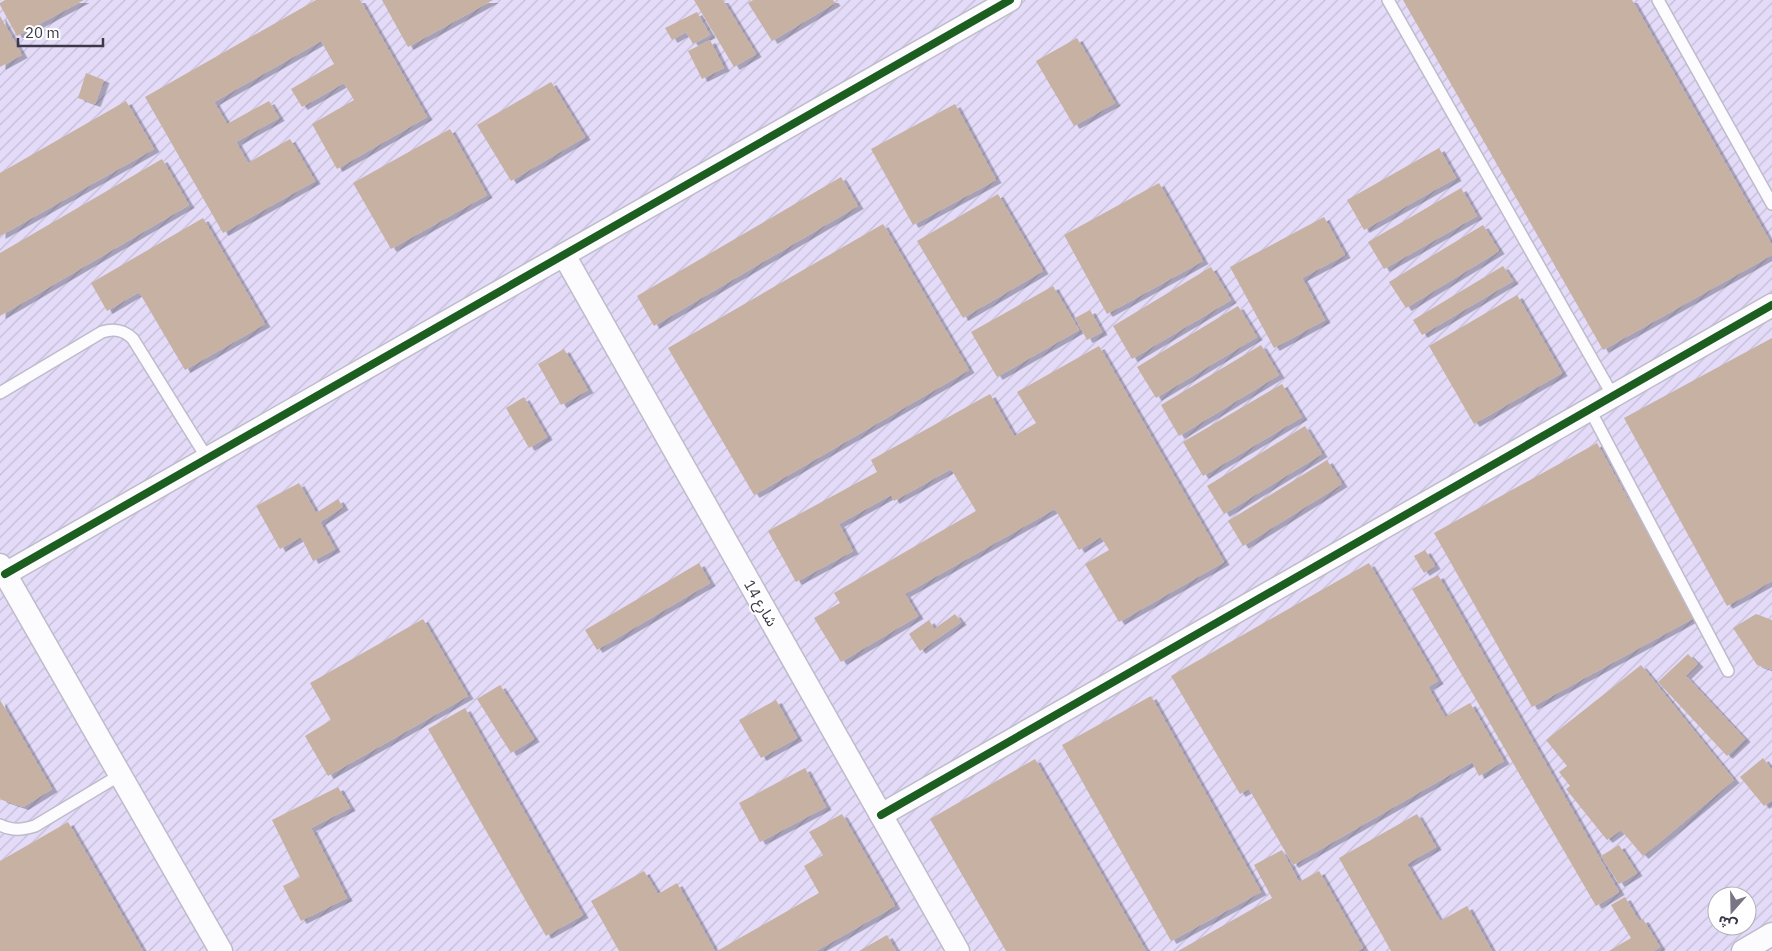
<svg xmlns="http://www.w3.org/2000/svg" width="1772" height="951" viewBox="0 0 1772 951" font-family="'IBM Plex Sans','Noto Sans Arabic',sans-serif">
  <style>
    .industrial { fill: url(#industrial-furrows); fill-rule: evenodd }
    .building { fill: #c7b1a3; filter: url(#shadow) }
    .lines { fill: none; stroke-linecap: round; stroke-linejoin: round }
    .lane-casing { stroke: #bfbbca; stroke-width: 14 }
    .street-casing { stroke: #bfbbca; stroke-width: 25 }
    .lane { stroke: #fcfbfe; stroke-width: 11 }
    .street { stroke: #fcfbfe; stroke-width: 22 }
    .cycleway-casing { stroke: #fff; stroke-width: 11 }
    .cycleway { stroke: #1b5e20; stroke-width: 8 }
    .labels { text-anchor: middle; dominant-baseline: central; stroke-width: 4; stroke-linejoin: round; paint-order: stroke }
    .street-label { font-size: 15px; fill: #3c3848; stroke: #fff }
  </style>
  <defs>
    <pattern id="industrial-furrows" width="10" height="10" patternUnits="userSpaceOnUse" patternTransform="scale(1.25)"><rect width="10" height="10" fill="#e3dbf8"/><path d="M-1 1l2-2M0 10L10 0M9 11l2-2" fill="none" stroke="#c4bdd6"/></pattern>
    <filter id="shadow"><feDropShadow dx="5.5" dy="3" stdDeviation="0" flood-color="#0004"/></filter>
  </defs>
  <rect width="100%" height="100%" fill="#e9e5f6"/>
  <path class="industrial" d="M0,0H1772V951H0ZM1717,896H1747V926H1717Z"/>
  <g class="building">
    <polygon points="5,0 84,0 17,36 0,5 0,3"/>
    <polygon points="316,0 360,0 427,117 337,169 312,124 354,100 344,83 302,107 291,89 334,64 321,41 214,102 227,124 269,101 279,118 236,142 248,163 290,139 315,181 223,233 145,97"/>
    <polygon points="382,0 493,0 408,47"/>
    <polygon points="694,0 723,0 756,54 734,67"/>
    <polygon points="753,0 833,0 835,3 772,41 748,3"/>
    <polygon points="1403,0 1632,0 1772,245 1772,255 1603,350"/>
    <polygon points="697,12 710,35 693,44 686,32 672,40 665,28"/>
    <polygon points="0,16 22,55 0,67"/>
    <polygon points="1077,38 1115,103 1074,126 1036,61"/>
    <polygon points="710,40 724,68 702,79 688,51"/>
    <polygon points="86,73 104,80 95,104 78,98"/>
    <polygon points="551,82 585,137 511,181 477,125"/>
    <polygon points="126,101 154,149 0,236 0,173"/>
    <polygon points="955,104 996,180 913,225 871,149"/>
    <polygon points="450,129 487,195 391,249 353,183"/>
    <polygon points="1439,148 1456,178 1364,230 1347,200"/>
    <polygon points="162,159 189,205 0,316 0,253"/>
    <polygon points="841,177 858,206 654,326 637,296"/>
    <polygon points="1159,183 1203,261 1107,314 1064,235"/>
    <polygon points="1461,188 1477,216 1384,269 1368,242"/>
    <polygon points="998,194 1043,271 963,318 917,241"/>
    <polygon points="1324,217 1345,255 1302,278 1325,320 1274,348 1230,267"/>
    <polygon points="203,218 265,324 185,370 139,292 107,311 91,283"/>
    <polygon points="883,224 969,370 754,495 668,348"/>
    <polygon points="1483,225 1499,251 1406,308 1389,282"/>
    <polygon points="1503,266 1513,281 1422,335 1413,320"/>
    <polygon points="1211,267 1231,300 1132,359 1113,326"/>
    <polygon points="1053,286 1079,330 997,377 971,332"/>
    <polygon points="1517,295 1562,373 1474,424 1429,346"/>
    <polygon points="1238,306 1257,337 1156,398 1137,367"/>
    <polygon points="1090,310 1102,332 1087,340 1075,318"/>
    <polygon points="1772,338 1772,581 1727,606 1624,418"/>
    <polygon points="1261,345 1279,375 1179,436 1161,405"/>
    <polygon points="1099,346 1224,562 1119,622 1085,564 1109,550 1101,537 1079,550 1055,509 905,594 918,616 841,662 814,618 840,603 834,593 976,511 951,469 894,501 891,495 839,524 853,551 796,582 768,531 877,472 871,460 990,394 1014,436 1036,423 1017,392"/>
    <polygon points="564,349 588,390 561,405 538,364"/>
    <polygon points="1282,384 1302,417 1203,476 1183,442"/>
    <polygon points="524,397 547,437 529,448 506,408"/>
    <polygon points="1305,426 1322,454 1224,514 1207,486"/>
    <polygon points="1597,443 1694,618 1532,707 1434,533"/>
    <polygon points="1327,460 1342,484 1243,546 1228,521"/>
    <polygon points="299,483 316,513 338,499 343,507 320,522 335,549 313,561 301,537 280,549 256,506"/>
    <polygon points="1425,550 1435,566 1424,573 1414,556"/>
    <polygon points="699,563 710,583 597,650 585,630"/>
    <polygon points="1369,563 1438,681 1428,687 1445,717 1470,703 1504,761 1479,776 1472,762 1293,865 1249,789 1240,794 1171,676"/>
    <polygon points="1438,575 1619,892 1596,906 1412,589"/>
    <polygon points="955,614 961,622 920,651 909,634 929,620 934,629"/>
    <polygon points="1756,614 1772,620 1772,670 1757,665 1733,628"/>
    <polygon points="423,619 468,696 328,776 305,736 331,720 310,683"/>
    <polygon points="1688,654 1698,664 1686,676 1745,739 1727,756 1658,682"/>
    <polygon points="1641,665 1734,780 1643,856 1621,830 1607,840 1566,789 1570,786 1559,772 1567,766 1546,740"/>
    <polygon points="500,685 534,739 511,753 477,699"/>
    <polygon points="1151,696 1261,892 1171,941 1062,745"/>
    <polygon points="0,700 52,789 23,807 2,800 0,798"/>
    <polygon points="776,700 797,738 761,758 739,720"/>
    <polygon points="465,708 583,915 546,936 428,729"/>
    <polygon points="1763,758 1772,770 1772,800 1764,806 1740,777"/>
    <polygon points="1035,759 1146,951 1006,951 930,819"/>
    <polygon points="805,768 826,807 760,842 739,803"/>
    <polygon points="338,787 350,808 311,828 347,898 301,921 283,886 300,877 272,820"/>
    <polygon points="842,814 895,906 816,951 717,951 819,893 804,866 823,855 809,832"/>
    <polygon points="1417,814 1436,847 1407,864 1440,921 1467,906 1492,951 1391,951 1339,858"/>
    <polygon points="68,822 143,951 0,951 0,861"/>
    <polygon points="1619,845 1637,873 1619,884 1601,856"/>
    <polygon points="1282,850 1299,882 1319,871 1363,948 1356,951 1178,951 1272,898 1254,865"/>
    <polygon points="644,871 658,894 677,883 715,951 619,951 591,901"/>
    <polygon points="1625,897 1639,921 1643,919 1660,947 1653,951 1609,951 1631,938 1611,905"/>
    <polygon points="887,935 896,951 859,951"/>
  </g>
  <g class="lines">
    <defs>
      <g id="lane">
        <polyline points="1388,0 1613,396"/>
        <polyline points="1658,0 1772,204"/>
        <path d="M0,393L102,332C115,328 124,330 133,339L207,458"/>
        <polyline points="1590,410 1728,671"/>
        <path d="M0,825C13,831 22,830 35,826L120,775"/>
      </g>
      <g id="street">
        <polyline points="564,255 958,951"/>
        <polyline points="0,565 221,951"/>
        <polyline points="5,574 1010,0"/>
        <polyline points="881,815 1772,305"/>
        <polyline points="1743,951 1772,934"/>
      </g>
    </defs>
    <use href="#lane" class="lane-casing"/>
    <use href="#street" class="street-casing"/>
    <use href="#lane" class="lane"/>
    <use href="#street" class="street"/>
    <defs>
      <g id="cycleway">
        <polyline points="5,574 1010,0"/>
        <polyline points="881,815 1772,305"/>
      </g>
    </defs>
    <use href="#cycleway" class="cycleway-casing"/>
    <use href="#cycleway" class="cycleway"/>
  </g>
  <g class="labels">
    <g class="street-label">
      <text transform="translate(761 603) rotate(60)">شارع 14</text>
    </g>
  </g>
  <g transform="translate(1732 911) rotate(200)"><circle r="24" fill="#ffffff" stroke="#b1afb6"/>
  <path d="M0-4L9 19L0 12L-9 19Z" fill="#797585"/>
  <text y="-8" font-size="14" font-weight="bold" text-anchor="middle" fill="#3c3848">ش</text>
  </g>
  <path d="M18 38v8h85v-8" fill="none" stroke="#3c3848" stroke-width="2.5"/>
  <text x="25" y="38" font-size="15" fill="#3c3848" stroke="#ffffff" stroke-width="4" paint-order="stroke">20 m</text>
</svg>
